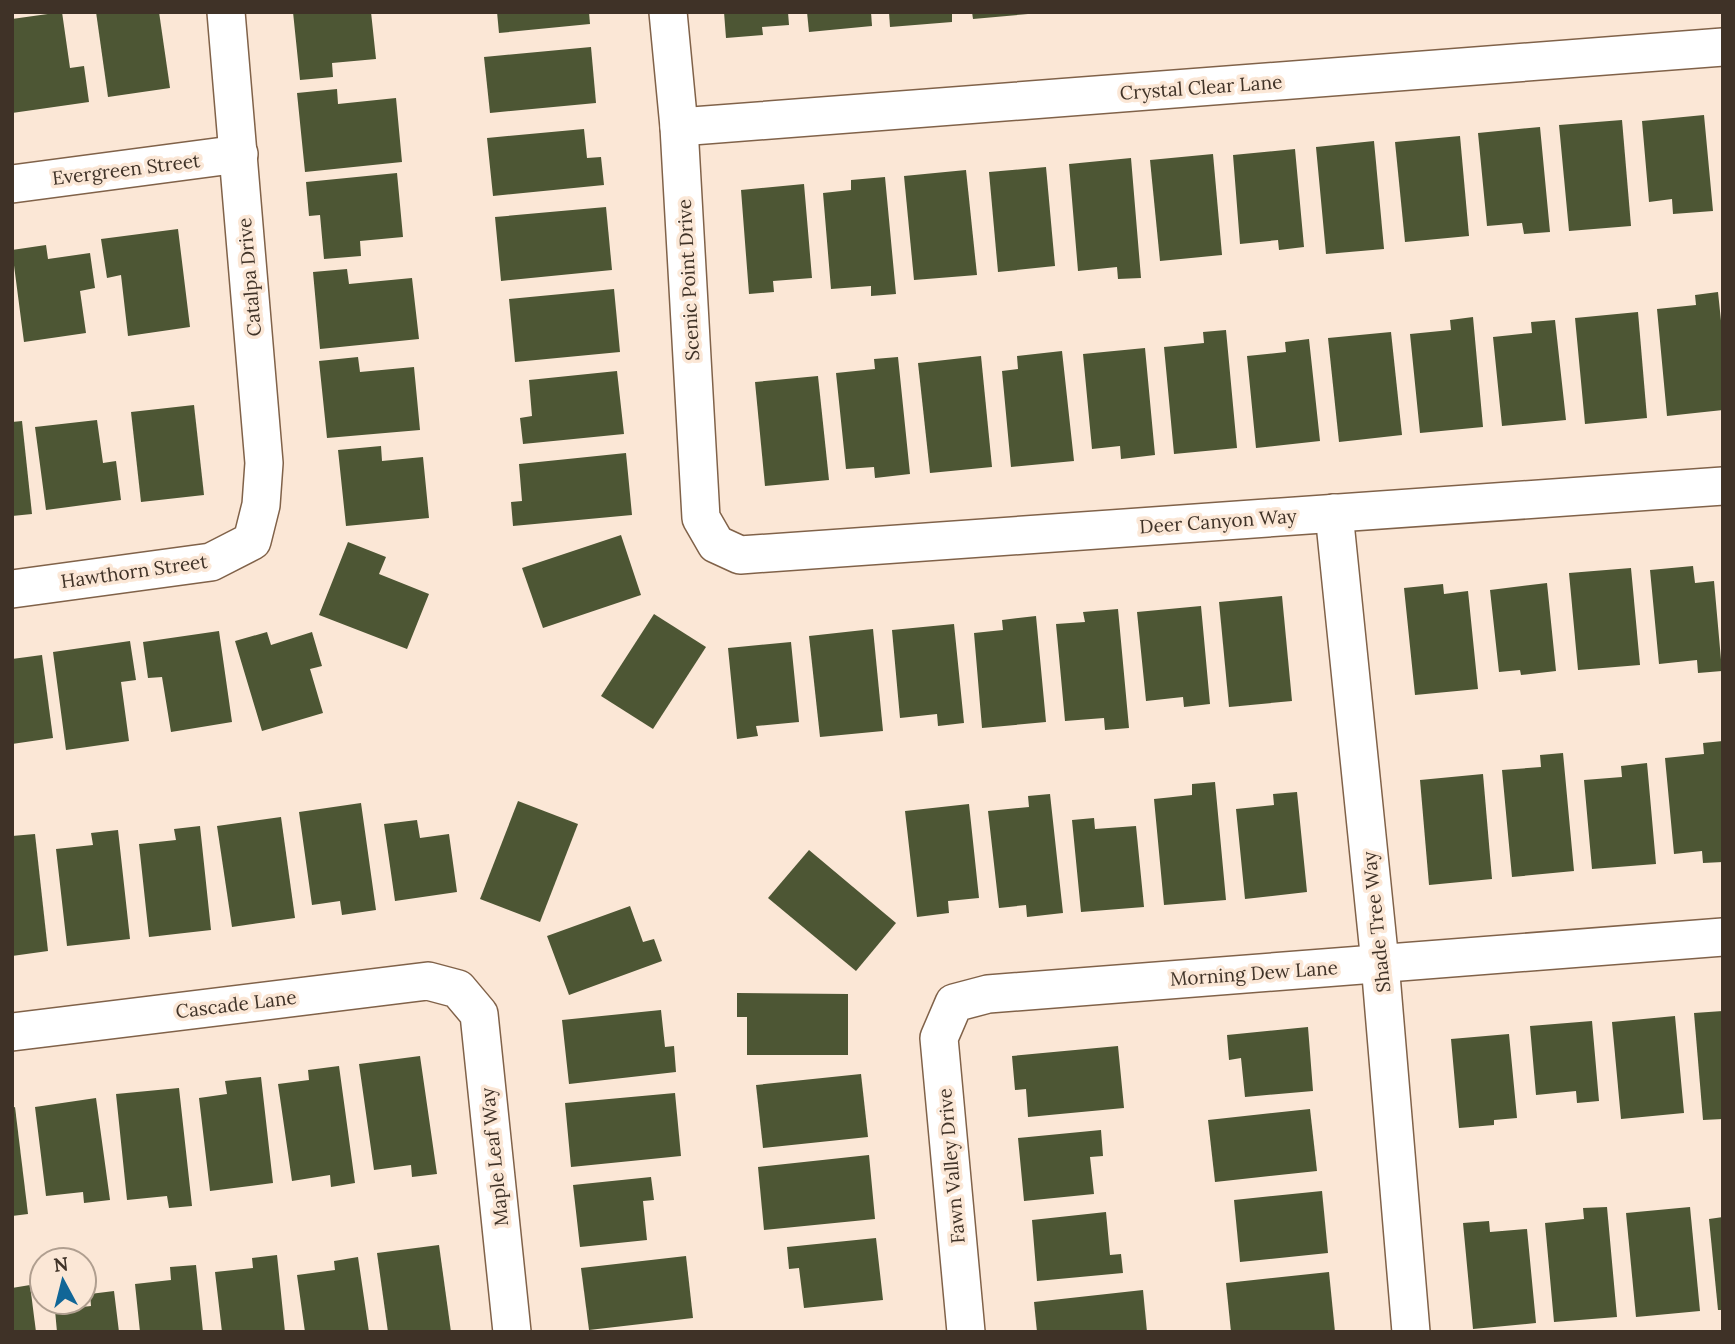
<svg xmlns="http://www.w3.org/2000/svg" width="1735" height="1344" viewBox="0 0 1735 1344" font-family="Lora,serif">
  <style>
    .building { fill: #4d5634 }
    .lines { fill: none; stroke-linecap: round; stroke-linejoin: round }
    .minor-casing { stroke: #806249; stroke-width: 40 }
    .minor { stroke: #fff; stroke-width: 37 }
    .labels { text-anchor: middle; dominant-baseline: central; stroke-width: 7; stroke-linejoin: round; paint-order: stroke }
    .street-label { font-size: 19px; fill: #3f3227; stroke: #fbe7d6 }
  </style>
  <rect width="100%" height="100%" fill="#fbe7d6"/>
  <g class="building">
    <polygon points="62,12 70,68 84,66 89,102 12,113 12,19"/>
    <polygon points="96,12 159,12 170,88 108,97"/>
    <polygon points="293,12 371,12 376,59 332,63 333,77 300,80"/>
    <polygon points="497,12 589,12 590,24 499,33"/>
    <polygon points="724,12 788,12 789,25 762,27 763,35 726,38"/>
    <polygon points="807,12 871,12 872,26 809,32"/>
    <polygon points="889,12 952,12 952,22 890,27"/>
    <polygon points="972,12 1028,12 1028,14 973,19"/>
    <polygon points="591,47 596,103 490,113 484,57"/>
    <polygon points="337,89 338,104 396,98 402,162 305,172 297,93"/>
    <polygon points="1704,115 1713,211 1673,214 1672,199 1649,202 1642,121"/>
    <polygon points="1622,120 1631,226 1569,231 1559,125"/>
    <polygon points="1540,127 1550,232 1524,234 1522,223 1487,226 1478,133"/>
    <polygon points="584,129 587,158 601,157 604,185 493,196 487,138"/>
    <polygon points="1460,136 1469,236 1405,242 1395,142"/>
    <polygon points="1374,141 1384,249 1326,254 1316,147"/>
    <polygon points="1295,149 1304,247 1279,250 1278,240 1240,244 1233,155"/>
    <polygon points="1213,154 1222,255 1160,261 1150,160"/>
    <polygon points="1131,158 1141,278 1118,279 1117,267 1078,271 1069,164"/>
    <polygon points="1046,167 1055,266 998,272 989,172"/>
    <polygon points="966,170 977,275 914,280 904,176"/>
    <polygon points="397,173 403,237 360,241 361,256 324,259 320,215 309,216 306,182"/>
    <polygon points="885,177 896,294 871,296 871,286 831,289 823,193 851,190 851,180"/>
    <polygon points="804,184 812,278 773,281 774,292 749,294 741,190"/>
    <polygon points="606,207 612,270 501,281 495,217"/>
    <polygon points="178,229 190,327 128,336 121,275 107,278 101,239"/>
    <polygon points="46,245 48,259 90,253 95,288 80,291 86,333 24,342 12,250"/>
    <polygon points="347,269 349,284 412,278 419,339 320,349 313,272"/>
    <polygon points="614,289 620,352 515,362 509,299"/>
    <polygon points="1718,292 1723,340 1723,410 1667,416 1657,309 1696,305 1695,295"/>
    <polygon points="1638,312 1647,418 1585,424 1575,318"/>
    <polygon points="1473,317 1483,427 1420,433 1410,334 1451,330 1450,320"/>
    <polygon points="1555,320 1566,420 1502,426 1493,337 1532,333 1531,322"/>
    <polygon points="1226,330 1237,448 1174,454 1164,347 1204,343 1203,332"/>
    <polygon points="1391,332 1402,435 1339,442 1328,338"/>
    <polygon points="1309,339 1320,441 1256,448 1247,356 1286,352 1285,342"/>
    <polygon points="1145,348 1155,455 1121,459 1120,446 1092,449 1083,354"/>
    <polygon points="1062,351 1074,461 1011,467 1002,371 1018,369 1017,356"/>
    <polygon points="981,356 992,467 930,473 918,363"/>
    <polygon points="358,357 360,372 414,367 420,430 327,438 319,361"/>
    <polygon points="898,357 910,474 875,478 874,467 846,469 836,373 875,369 874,359"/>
    <polygon points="617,371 624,434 523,444 520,418 532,416 529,380"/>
    <polygon points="818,376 829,480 765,486 755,382"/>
    <polygon points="194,405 204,495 141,502 131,412"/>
    <polygon points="97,420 103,463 116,461 121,500 46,510 35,427"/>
    <polygon points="22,421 32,514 12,516 12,422"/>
    <polygon points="381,446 382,461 423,457 429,518 346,526 338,450"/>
    <polygon points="626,453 632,515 513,526 511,502 522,501 519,464"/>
    <polygon points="621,535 641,595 543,628 522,568"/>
    <polygon points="348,542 386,557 379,574 429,594 407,649 319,615"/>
    <polygon points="1693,566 1695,583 1714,581 1722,671 1698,673 1697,660 1659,664 1650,570"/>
    <polygon points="1631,568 1640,665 1578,670 1569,573"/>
    <polygon points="1547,583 1556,671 1521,675 1520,670 1499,672 1490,590"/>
    <polygon points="1443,584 1444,594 1468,591 1478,689 1415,695 1404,588"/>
    <polygon points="1282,596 1292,701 1229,707 1219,602"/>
    <polygon points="1201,606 1210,704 1184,707 1183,697 1146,701 1137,612"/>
    <polygon points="1118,609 1129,728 1105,730 1104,718 1065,721 1056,624 1085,622 1083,612"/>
    <polygon points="654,614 706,647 653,729 601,696"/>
    <polygon points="1036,616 1046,722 982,728 974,633 1003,630 1002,620"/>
    <polygon points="954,624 964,723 938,726 937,714 900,718 892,630"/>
    <polygon points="873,629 883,731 820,737 809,636"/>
    <polygon points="219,631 232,722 171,732 162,677 148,678 143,642"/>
    <polygon points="267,632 271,645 312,632 322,666 310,669 323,713 262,731 235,641"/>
    <polygon points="130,641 136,680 121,682 129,741 66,750 53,652"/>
    <polygon points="791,642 799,722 756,726 758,736 737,739 728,648"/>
    <polygon points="42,655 53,738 12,744 12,659"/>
    <polygon points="1723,741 1723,862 1703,863 1702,851 1674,854 1665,758 1704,754 1703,743"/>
    <polygon points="1563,753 1574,871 1512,877 1502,770 1541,767 1540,755"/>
    <polygon points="1647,763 1656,864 1592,869 1584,780 1622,777 1621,766"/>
    <polygon points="1483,774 1492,879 1429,885 1420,780"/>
    <polygon points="1215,782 1226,900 1164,905 1154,799 1192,795 1192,784"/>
    <polygon points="1297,792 1307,892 1245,899 1236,809 1274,805 1273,794"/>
    <polygon points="1050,794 1063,913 1027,917 1026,905 999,908 988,811 1029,807 1028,796"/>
    <polygon points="518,801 578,824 540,922 480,899"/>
    <polygon points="361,803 376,910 342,915 340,901 312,905 299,812"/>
    <polygon points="969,804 979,898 948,901 949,913 917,917 905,811"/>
    <polygon points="281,817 295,918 232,927 217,826"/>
    <polygon points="1094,818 1095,829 1136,826 1144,907 1081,912 1072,820"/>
    <polygon points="417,820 420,838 449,834 457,892 395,901 384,824"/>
    <polygon points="200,826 211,930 149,937 139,844 176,840 174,829"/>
    <polygon points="118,830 130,939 67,946 56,849 93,845 91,833"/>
    <polygon points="35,834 48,951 12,956 12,836"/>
    <polygon points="809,850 896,923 856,971 768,898"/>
    <polygon points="630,906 643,942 654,939 662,961 569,995 547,936"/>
    <polygon points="737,993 848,994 848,1055 747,1055 747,1017 737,1017"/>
    <polygon points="661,1010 665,1047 674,1046 676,1072 569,1084 562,1020"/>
    <polygon points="1723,1011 1723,1119 1703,1120 1694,1013"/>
    <polygon points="1675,1016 1684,1113 1621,1119 1612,1022"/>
    <polygon points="1592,1021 1599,1101 1577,1103 1576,1091 1536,1095 1530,1026"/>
    <polygon points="1308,1027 1313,1091 1245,1097 1241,1058 1229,1060 1227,1035"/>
    <polygon points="1509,1034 1517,1118 1494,1120 1494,1125 1459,1128 1451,1039"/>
    <polygon points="1118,1046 1124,1108 1028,1117 1026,1089 1015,1090 1012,1056"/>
    <polygon points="420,1056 437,1174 412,1177 411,1165 374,1170 359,1064"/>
    <polygon points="339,1066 355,1183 331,1187 330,1175 292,1181 278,1084 309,1080 308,1070"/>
    <polygon points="861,1074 868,1137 763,1148 756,1085"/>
    <polygon points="261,1077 273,1183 210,1191 199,1098 227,1094 225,1081"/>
    <polygon points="179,1088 192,1206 169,1208 167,1196 127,1200 116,1094"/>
    <polygon points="675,1093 681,1156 571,1167 565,1103"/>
    <polygon points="96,1098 110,1200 84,1203 83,1192 46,1196 35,1107"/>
    <polygon points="15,1107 28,1214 12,1216 12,1108"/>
    <polygon points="1310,1109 1317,1171 1215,1182 1208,1120"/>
    <polygon points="1101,1130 1103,1156 1090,1157 1094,1194 1024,1201 1018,1138"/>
    <polygon points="869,1155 875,1219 764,1230 758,1167"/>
    <polygon points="651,1177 654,1200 643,1201 647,1240 580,1247 573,1185"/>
    <polygon points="1322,1191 1328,1253 1240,1262 1234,1200"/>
    <polygon points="1607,1207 1617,1317 1554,1322 1545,1223 1584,1219 1583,1208"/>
    <polygon points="1690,1207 1700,1311 1636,1317 1626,1213"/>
    <polygon points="1106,1212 1110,1255 1121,1254 1123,1273 1037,1281 1032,1220"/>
    <polygon points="1723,1217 1723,1310 1718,1310 1709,1219"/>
    <polygon points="1489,1221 1490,1232 1527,1229 1536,1323 1473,1329 1463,1223"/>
    <polygon points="876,1238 883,1300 804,1308 799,1268 789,1269 787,1247"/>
    <polygon points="439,1245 451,1332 388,1332 377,1253"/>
    <polygon points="277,1255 285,1332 222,1332 215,1272 253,1268 252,1258"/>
    <polygon points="686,1256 693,1318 589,1330 581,1268"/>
    <polygon points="358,1257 369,1332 305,1332 297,1275 335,1270 334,1261"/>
    <polygon points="196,1265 203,1332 140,1332 135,1284 171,1280 170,1267"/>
    <polygon points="1329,1272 1335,1332 1231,1332 1226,1283"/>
    <polygon points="30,1285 36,1332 12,1332 12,1288"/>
    <polygon points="1143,1290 1147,1332 1037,1332 1034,1302"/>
    <polygon points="114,1291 119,1332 57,1332 55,1310 91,1306 90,1294"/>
  </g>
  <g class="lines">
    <defs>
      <g id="minor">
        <polyline points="668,12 679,127 701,518 716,544 740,555 1723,486"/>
        <polyline points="679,127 1723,47"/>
        <polyline points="12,184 239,154"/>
        <polyline points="1334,513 1380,963 1411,1332"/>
        <polyline points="12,589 211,562 252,541 261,505 264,463 226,12"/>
        <polyline points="12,1032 428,981 458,989 479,1014 512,1332"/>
        <polyline points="966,1332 939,1038 954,1003 988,994 1723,937"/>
      </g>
    </defs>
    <use href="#minor" class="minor-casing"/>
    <use href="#minor" class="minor"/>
  </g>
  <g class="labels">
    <g class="street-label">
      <text transform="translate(1201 87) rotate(-4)">Crystal Clear Lane</text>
      <text transform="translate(126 169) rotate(-7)">Evergreen Street</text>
      <text transform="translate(249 277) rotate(-95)">Catalpa Drive</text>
      <text transform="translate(688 280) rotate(-93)">Scenic Point Drive</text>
      <text transform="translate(1218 521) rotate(-4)">Deer Canyon Way</text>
      <text transform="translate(134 571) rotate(-8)">Hawthorn Street</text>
      <text transform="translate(1376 922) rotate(-96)">Shade Tree Way</text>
      <text transform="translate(1254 973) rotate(-4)">Morning Dew Lane</text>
      <text transform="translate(236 1004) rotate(-7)">Cascade Lane</text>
      <text transform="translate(494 1157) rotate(-96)">Maple Leaf Way</text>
      <text transform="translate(951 1166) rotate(-95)">Fawn Valley Drive</text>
    </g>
  </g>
  <rect width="1735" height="1344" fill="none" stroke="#3f3227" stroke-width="28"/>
  <g transform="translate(63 1281) rotate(353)"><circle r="33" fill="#fbe7d6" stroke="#b09f90" stroke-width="2"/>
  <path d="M0-5L12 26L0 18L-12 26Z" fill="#116697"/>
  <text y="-10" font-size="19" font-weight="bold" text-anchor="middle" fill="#3f3227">N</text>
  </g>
</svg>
